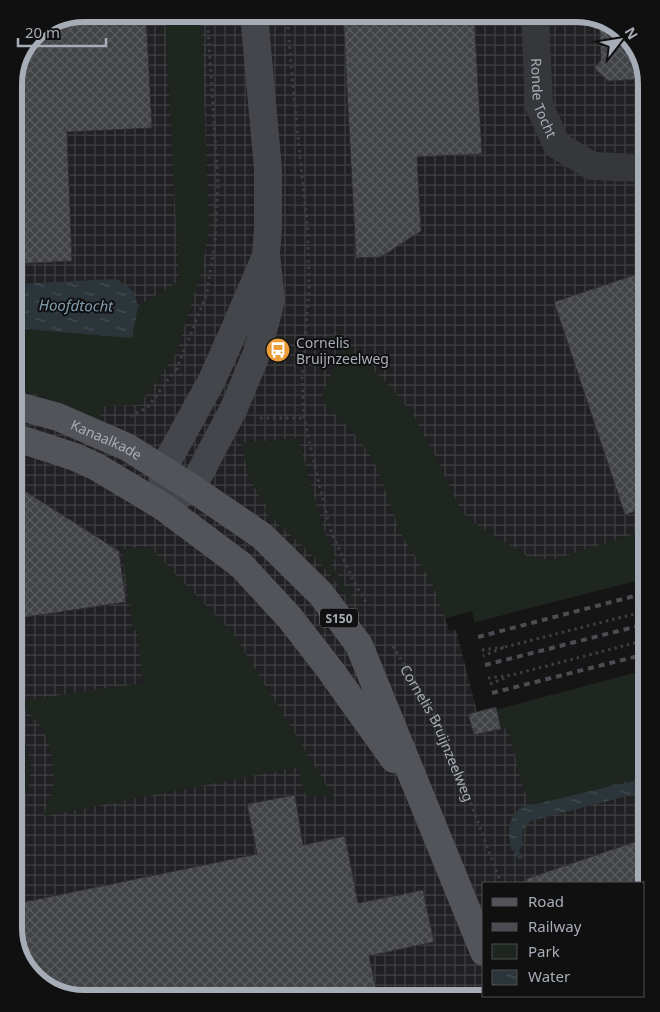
<svg xmlns="http://www.w3.org/2000/svg" width="660" height="1012" viewBox="0 0 660 1012" font-family="'Noto Sans',sans-serif">
  <style>
    .industrial { fill: url(#industrial-grid) }
    .green { fill: #1f261f }
    .water { fill: url(#water-ripples) }
    .building { fill: url(#building-cross-hatch); stroke: #2f2f32 }
    .lines { fill: none; stroke-linecap: round; stroke-linejoin: round }
    .path { stroke: #3c3e42; stroke-width: 3; stroke-dasharray: 2.5 4; stroke-linecap: butt }
    .street { stroke: #36373b; stroke-width: 28 }
    .secondary { stroke: #44464b; stroke-width: 28 }
    .primary { stroke: #52545a; stroke-width: 28 }
    .rail { stroke: #4b4d52; stroke-width: 4; stroke-dasharray: 6 5; stroke-linecap: butt }
    .labels { text-anchor: middle; dominant-baseline: central; stroke-width: 4; stroke-linejoin: round; paint-order: stroke }
    .shield { fill: #101011; stroke: #7a7e84; stroke-width: 1 }
    .shield-label { font-size: 12px; font-weight: bold; fill: #a7adb6 }
    .street-label { font-size: 14px; fill: #a7adb6; stroke: #101011 }
    .poi-label { font-size: 14px; fill: #a7adb6; stroke: #101011; text-anchor: start }
    .water-label { font-size: 15px; font-style: italic; fill: #7f9eb0; stroke: #101011 }
    .rim { fill: none; stroke: #a7adb6; stroke-width: 6 }
  </style>
  <defs>
    <pattern id="industrial-grid" width="8" height="8" patternUnits="userSpaceOnUse" patternTransform="scale(1.25)"><rect width="8" height="8" fill="#212123"/><path d="M0 4h8M4 0v8" fill="none" stroke="#3e3f41"/></pattern>
    <pattern id="water-ripples" width="26" height="14" patternUnits="userSpaceOnUse" patternTransform="scale(1.25)"><rect width="26" height="14" fill="#2b353a"/><path d="M2 4q2-2 4 0t4 0M15 11q2-2 4 0t4 0" fill="none" stroke="#475054"/></pattern>
    <pattern id="building-cross-hatch" width="8" height="8" patternUnits="userSpaceOnUse" patternTransform="scale(1.25)"><rect width="8" height="8" fill="#414346"/><path d="M0 0l8 8M0 8l8-8" fill="none" stroke="#5a5b5e"/></pattern>
  </defs>
  <rect width="100%" height="100%" fill="#151516"/>
  <polygon class="industrial" points="84,14 580,14 611,23 637,49 646,84 646,578 475,622 472,611 445,618 449,631 456,630 477,712 469,714 474,735 501,729 496,710 646,670 646,928 644,937 644,883 484,883 484,996 586,996 576,998 80,998 45,987 23,963 14,928 14,80 35,34"/>
  <g class="green">
    <polygon points="165,14 201,14 209,229 202,270 176,354 139,405 104,406 98,421 69,407 14,387 14,328 132,338 138,306 179,281"/>
    <polygon points="342,349 353,351 385,381 412,413 435,455 461,511 471,521 527,556 552,560 646,530 646,578 475,622 472,611 445,618 431,581 401,534 377,468 367,450 354,434 340,419 325,405 322,395"/>
    <polygon points="298,438 322,525 336,558 330,563 355,601 352,604 329,573 305,548 264,511 267,507 260,497 249,477 241,443"/>
    <path d="M149,547L233,633L333,796L306,797L298,767L45,816L44,814C47,806 51,797 53,788C55,780 54,772 53,764C50,738 40,719 18,704L20,701L143,683L137,631L133,629L122,549Z"/>
    <polygon points="646,670 646,776 533,806 524,791 508,727 501,729 496,710"/>
    <polygon points="14,726 25,742 31,763 29,785 21,804 14,813"/>
  </g>
  <g class="water">
    <polygon points="117,279 133,291 138,306 132,338 14,328 14,284"/>
    <path d="M646,778V791L531,821C527,825 522,829 522,835C522,843 526,843 519,850L523,858L519,860L514,851H512C509,842 507,828 512,818C513,815 517,812 519,808Z"/>
  </g>
  <g class="building">
    <polygon points="84,14 146,14 152,128 67,132 72,261 14,264 14,80 35,34"/>
    <polygon points="343,14 474,14 482,154 417,157 421,231 381,257 356,258"/>
    <polygon points="599,20 611,23 637,49 645,79 608,81 594,68 601,60"/>
    <polygon points="646,271 646,508 625,515 554,302"/>
    <polygon points="14,484 119,551 126,602 14,619"/>
    <polygon points="496,707 501,729 474,735 468,714"/>
    <polygon points="295,795 303,845 345,836 358,903 423,890 434,942 369,956 378,998 80,998 45,987 23,963 14,928 14,904 257,854 247,804"/>
    <polygon points="646,838 646,883 527,883 526,879"/>
  </g>
  <g class="lines">
    <g class="path">
      <polyline points="287,14 293,88 308,233 309,290 302,378 304,418 316,471 330,529 354,582 367,604"/>
      <polyline points="181,376 177,368 207,293 215,240 218,184 207,14"/>
      <polyline points="130,416 147,408 177,368"/>
      <polyline points="260,418 304,418"/>
      <path id="s1" d="M393,646L437,720L464,785L501,883"/>
      <polyline points="505,647 646,611"/>
      <polyline points="482,650 505,647 483,656"/>
      <polyline points="488,678 512,675 646,640"/>
      <polyline points="490,684 507,677"/>
      <polyline points="544,996 545,998"/>
    </g>
    <path class="street" id="s2" d="M535,14L539,105L557,145L592,166L640,168L646,166"/>
    <g class="secondary">
      <polyline points="162,494 163,469 211,382 233,333 265,258"/>
      <polyline points="162,506 192,488 234,408 258,350 271,300 266,254 268,229 268,169 254,14"/>
    </g>
    <g class="primary">
      <path id="s3" d="M14,405L58,417L127,447L192,488L262,536L321,594L359,645L484,952"/>
      <polyline points="14,437 75,457 95,466 162,506 241,565 290,618 331,671 394,759"/>
      <polyline points="502,996 503,998"/>
    </g>
    <g class="rail">
      <polyline points="478,637 646,593"/>
      <polyline points="485,665 646,624"/>
      <polyline points="492,693 646,654"/>
    </g>
  </g>
  <defs>
    <symbol id="bus-disc" viewBox="-11 -11 22 22"><circle r="9.5" fill="#ea9d39" stroke="#101011"/><path d="M-5-6H5V4H4V6H2V4H-2V6H-4V4H-5ZM-3.5-4V0h7V-4ZM-3.5 1.2v1.5H-2V1.2ZM2 1.2v1.5H3.5V1.2Z" fill="#fff"/></symbol>
  </defs>
  <g fill-rule="evenodd">
    <use href="#bus-disc" x="264" y="336" width="28" height="28"/>
  </g>
  <g class="labels">
    <rect class="shield" x="320" y="608.5" width="38" height="19" rx="4"/>
    <g class="shield-label">
      <text x="339" y="618">S150</text>
    </g>
    <g class="street-label">
      <text stroke="none"><textPath href="#s2" startOffset="85">Ronde Tocht</textPath></text>
      <text stroke="none"><textPath href="#s3" startOffset="99">Kanaalkade</textPath></text>
      <text stroke="none"><textPath href="#s1" startOffset="98">Cornelis Bruijnzeelweg</textPath></text>
    </g>
    <g class="poi-label">
      <text x="296" y="342">Cornelis<tspan x="296" dy="16">Bruijnzeelweg</tspan></text>
    </g>
    <g class="water-label">
      <text transform="translate(76 305) rotate(1)">Hoofdtocht</text>
    </g>
  </g>
  <path d="M0 0H660V1012H0ZM84 22H576A62 62 0 0 1 638 84V928A62 62 0 0 1 576 990H84A62 62 0 0 1 22 928V84A62 62 0 0 1 84 22Z" fill="#101011" fill-rule="evenodd"/>
  <path class="rim" d="M84 22H576A62 62 0 0 1 638 84V928A62 62 0 0 1 576 990H84A62 62 0 0 1 22 928V84A62 62 0 0 1 84 22Z"/>
  <rect x="482" y="882" width="162" height="115" fill="#101011" stroke="#4c4f53"/>
  <rect x="492" y="898" width="25" height="8" fill="#52545a" stroke="#4c4f53"/>
  <text x="528" y="907" font-size="15" fill="#a7adb6">Road</text>
  <rect x="492" y="923" width="25" height="8" fill="#4b4d52" stroke="#4c4f53"/>
  <text x="528" y="932" font-size="15" fill="#a7adb6">Railway</text>
  <rect x="492" y="944" width="25" height="15" fill="#1f261f" stroke="#4c4f53"/>
  <text x="528" y="957" font-size="15" fill="#a7adb6">Park</text>
  <rect x="492" y="970" width="25" height="15" fill="url(#water-ripples)" stroke="#4c4f53"/>
  <text x="528" y="982" font-size="15" fill="#a7adb6">Water</text>
  <g transform="translate(620 40) rotate(59)" stroke="#101011" stroke-width="4" paint-order="stroke">
  <path d="M0-4L9 19L0 12L-9 19Z" fill="#a7adb6"/>
  <text y="-8" font-size="14" font-weight="bold" text-anchor="middle" fill="#a7adb6">N</text>
  </g>
  <path d="M18 38v8h88v-8" fill="none" stroke="#a7adb6" stroke-width="2.5"/>
  <text x="25" y="38" font-size="15" fill="#a7adb6" stroke="#101011" stroke-width="4" paint-order="stroke">20 m</text>
</svg>
